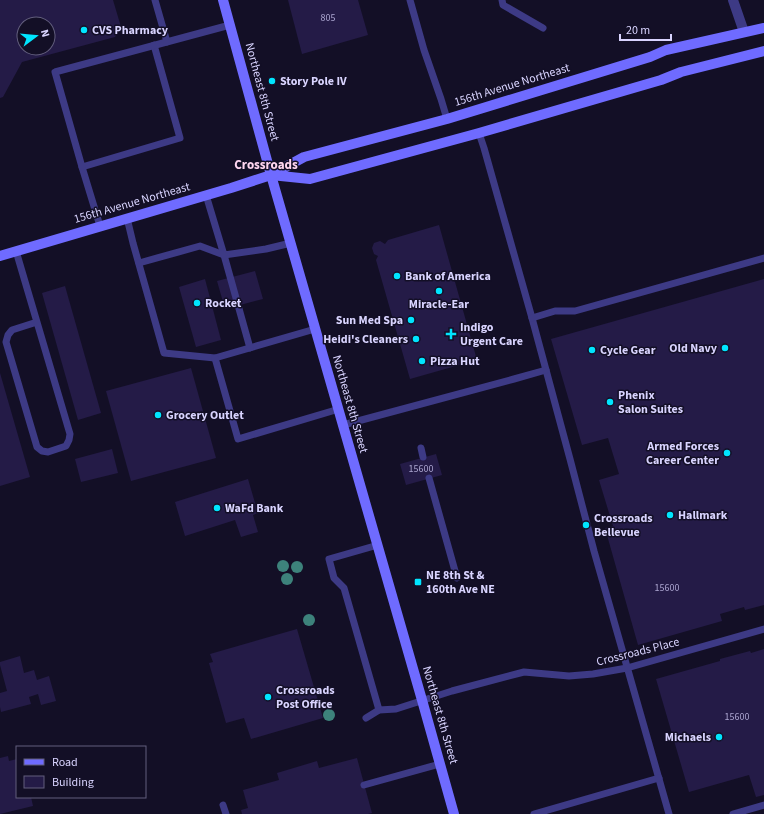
<svg xmlns="http://www.w3.org/2000/svg" width="764" height="814" viewBox="0 0 764 814" font-family="'Source Sans 3',sans-serif">
  <style>
    .building { fill: #241b47; fill-rule: evenodd }
    .lines { fill: none; stroke-linecap: round; stroke-linejoin: round }
    .lane { stroke: #3d3a85; stroke-width: 7 }
    .street { stroke: #3d3a85; stroke-width: 10 }
    .secondary { stroke: #6f6bff; stroke-width: 10 }
    .tree { fill: #3d827b }
    .poi-dot { fill: #00e5ff; stroke: #130f26; stroke-width: 1.5 }
    .labels { text-anchor: middle; dominant-baseline: central; stroke-width: 3; stroke-linejoin: round; paint-order: stroke }
    .number-label { font-size: 10px; fill: #aca6d1 }
    .poi-label { font-size: 12px; font-weight: bold; fill: #d9d4ff; stroke: #130f26; text-anchor: start }
    .street-label { font-size: 12px; fill: #d9d4ff; stroke: #130f26 }
    .neighbourhood-label { font-size: 13px; font-weight: bold; fill: #ffd6f0; stroke: #130f26 }
  </style>
  <rect width="100%" height="100%" fill="#130f26"/>
  <g class="building">
    <path d="M0,0H113L121,27L115,37L22,62L3,97L0,98ZM24,24H48V48H24Z"/>
    <polygon points="288,0 358,0 368,35 302,54"/>
    <polygon points="439,225 477,360 410,379 376,260 378,256 374,254 372,248 374,243 380,241 385,244 388,240"/>
    <polygon points="255,271 263,299 225,309 217,281"/>
    <polygon points="205,279 221,340 196,347 179,287"/>
    <polygon points="764,279 764,605 745,610 744,607 720,614 722,621 638,645 605,528 613,526 599,480 619,474 608,438 582,445 551,339"/>
    <polygon points="65,286 101,413 78,420 42,293"/>
    <polygon points="191,368 216,458 131,481 106,391"/>
    <polygon points="0,373 30,477 0,486"/>
    <polygon points="112,449 118,473 81,482 75,459"/>
    <polygon points="436,454 442,475 406,485 400,464"/>
    <polygon points="248,479 258,513 253,515 258,532 241,537 235,520 185,536 175,502"/>
    <polygon points="297,629 323,718 251,739 244,718 226,723 209,663 213,662 210,654"/>
    <polygon points="764,649 764,795 756,797 749,775 689,792 656,679 720,661 720,659 750,651 751,653"/>
    <polygon points="20,656 24,673 34,670 37,680 49,676 56,701 41,705 38,694 29,697 31,704 1,712 0,707 0,693 7,691 0,665 0,662"/>
    <polygon points="8,756 9,761 17,759 17,797 31,797 33,806 0,814 0,758"/>
    <polygon points="357,758 372,813 368,814 242,814 241,810 248,808 243,790 279,780 277,773 317,761 319,768"/>
  </g>
  <g class="lines">
    <g class="lane">
      <polyline points="155,0 167,42"/>
      <polyline points="410,0 424,50 441,99 447,119"/>
      <polyline points="502,0 503,5 543,28"/>
      <polyline points="479,133 484,148 532,318 570,459 594,551 669,814"/>
      <polyline points="82,167 180,138 154,45"/>
      <polyline points="206,195 224,255 266,249 291,243"/>
      <polyline points="127,218 133,243 164,353 215,358 315,329"/>
      <polyline points="100,226 82,167 55,72 230,25"/>
      <path d="M16,251C34,312 52,373 70,434L69,440L66,446L48,452L42,451L37,447L6,342L8,335L12,330L37,322"/>
      <polyline points="139,263 200,246 224,255 250,348"/>
      <polyline points="532,318 555,311 575,311 764,258"/>
      <polyline points="215,358 238,439 339,409"/>
      <polyline points="343,425 514,379 546,370"/>
      <polyline points="421,448 423,457"/>
      <polyline points="429,478 457,578"/>
      <polyline points="378,545 329,559 334,578 344,588 379,710"/>
      <polyline points="366,718 379,710 396,709 452,691 524,672 569,676 593,674 627,668 764,629"/>
      <polyline points="364,785 440,764"/>
      <polyline points="223,805 226,814"/>
      <polyline points="534,814 659,778"/>
      <polyline points="733,814 764,805"/>
    </g>
    <polyline class="street" points="733,0 744,32"/>
    <g class="secondary">
      <polyline points="223,0 271,175 422,700 454,814"/>
      <polyline points="271,175 310,179 479,133 661,80 681,72 764,51"/>
      <polyline points="0,256 231,188 271,175 304,157 447,119 650,57 666,50 764,28"/>
    </g>
  </g>
  <g class="tree">
    <circle cx="283" cy="566" r="6"/>
    <circle cx="297" cy="567" r="6"/>
    <circle cx="287" cy="579" r="6"/>
    <circle cx="309" cy="620" r="6"/>
    <circle cx="329" cy="715" r="6"/>
  </g>
  <g class="poi-dot">
    <circle cx="84" cy="30" r="4"/>
    <circle cx="272" cy="81" r="4"/>
    <circle cx="397" cy="276" r="4"/>
    <circle cx="439" cy="291" r="4"/>
    <circle cx="197" cy="303" r="4"/>
    <circle cx="411" cy="320" r="4"/>
    <path d="M449 328h4v4h4v4h-4v4h-4v-4h-4v-4h4z"/>
    <circle cx="416" cy="339" r="4"/>
    <circle cx="725" cy="348" r="4"/>
    <circle cx="592" cy="350" r="4"/>
    <circle cx="422" cy="361" r="4"/>
    <circle cx="610" cy="402" r="4"/>
    <circle cx="158" cy="415" r="4"/>
    <circle cx="727" cy="453" r="4"/>
    <circle cx="217" cy="508" r="4"/>
    <circle cx="670" cy="515" r="4"/>
    <circle cx="586" cy="525" r="4"/>
    <rect x="414" y="578" width="8" height="8" rx="2"/>
    <circle cx="268" cy="697" r="4"/>
    <circle cx="719" cy="737" r="4"/>
  </g>
  <g class="labels">
    <g class="number-label">
      <text x="328" y="18">805</text>
      <text x="421" y="469">15600</text>
      <text x="667" y="588">15600</text>
      <text x="737" y="717">15600</text>
    </g>
    <g class="poi-label">
      <text x="92" y="30">CVS Pharmacy</text>
      <text x="280" y="81">Story Pole IV</text>
      <text x="405" y="276">Bank of America</text>
      <text x="205" y="303">Rocket</text>
      <text x="439" y="304" text-anchor="middle">Miracle-Ear</text>
      <text x="403" y="320" text-anchor="end">Sun Med Spa</text>
      <text x="460" y="327">Indigo<tspan x="460" dy="14">Urgent Care</tspan></text>
      <text x="408" y="339" text-anchor="end">Heidi's Cleaners</text>
      <text x="717" y="348" text-anchor="end">Old Navy</text>
      <text x="600" y="350">Cycle Gear</text>
      <text x="430" y="361">Pizza Hut</text>
      <text x="618" y="395">Phenix<tspan x="618" dy="14">Salon Suites</tspan></text>
      <text x="166" y="415">Grocery Outlet</text>
      <text x="719" y="446" text-anchor="end">Armed Forces<tspan x="719" dy="14">Career Center</tspan></text>
      <text x="225" y="508">WaFd Bank</text>
      <text x="678" y="515">Hallmark</text>
      <text x="594" y="518">Crossroads<tspan x="594" dy="14">Bellevue</tspan></text>
      <text x="426" y="575">NE 8th St &amp;<tspan x="426" dy="14">160th Ave NE</tspan></text>
      <text x="276" y="690">Crossroads<tspan x="276" dy="14">Post Office</tspan></text>
      <text x="711" y="737" text-anchor="end">Michaels</text>
    </g>
    <g class="street-label">
      <text transform="translate(512 85) rotate(-17)">156th Avenue Northeast</text>
      <text transform="translate(262 92) rotate(75)">Northeast 8th Street</text>
      <text transform="translate(132 203) rotate(-16)">156th Avenue Northeast</text>
      <text transform="translate(350 404) rotate(74)">Northeast 8th Street</text>
      <text transform="translate(638 652) rotate(-14)">Crossroads Place</text>
      <text transform="translate(440 715) rotate(74)">Northeast 8th Street</text>
    </g>
    <g class="neighbourhood-label">
      <text x="266" y="165">Crossroads</text>
    </g>
  </g>
  <rect x="16" y="746" width="130" height="52" fill="#130f26" stroke="#625e7d"/>
  <rect x="24" y="759" width="20" height="6" fill="#6f6bff" stroke="#625e7d"/>
  <text x="52" y="766" font-size="12" fill="#d9d4ff">Road</text>
  <rect x="24" y="776" width="20" height="12" fill="#241b47" stroke="#625e7d"/>
  <text x="52" y="786" font-size="12" fill="#d9d4ff">Building</text>
  <g transform="translate(36 36) rotate(74)"><circle r="19" fill="#130f26" stroke="#625e7d"/>
  <path d="M0-3L7 15L0 10L-7 15Z" fill="#00e5ff"/>
  <text y="-6" font-size="11" font-weight="bold" text-anchor="middle" fill="#d9d4ff">N</text>
  </g>
  <path d="M620 34v6h51v-6" fill="none" stroke="#d9d4ff" stroke-width="2"/>
  <text x="626" y="34" font-size="12" fill="#d9d4ff" stroke="#130f26" stroke-width="3" paint-order="stroke">20 m</text>
</svg>
